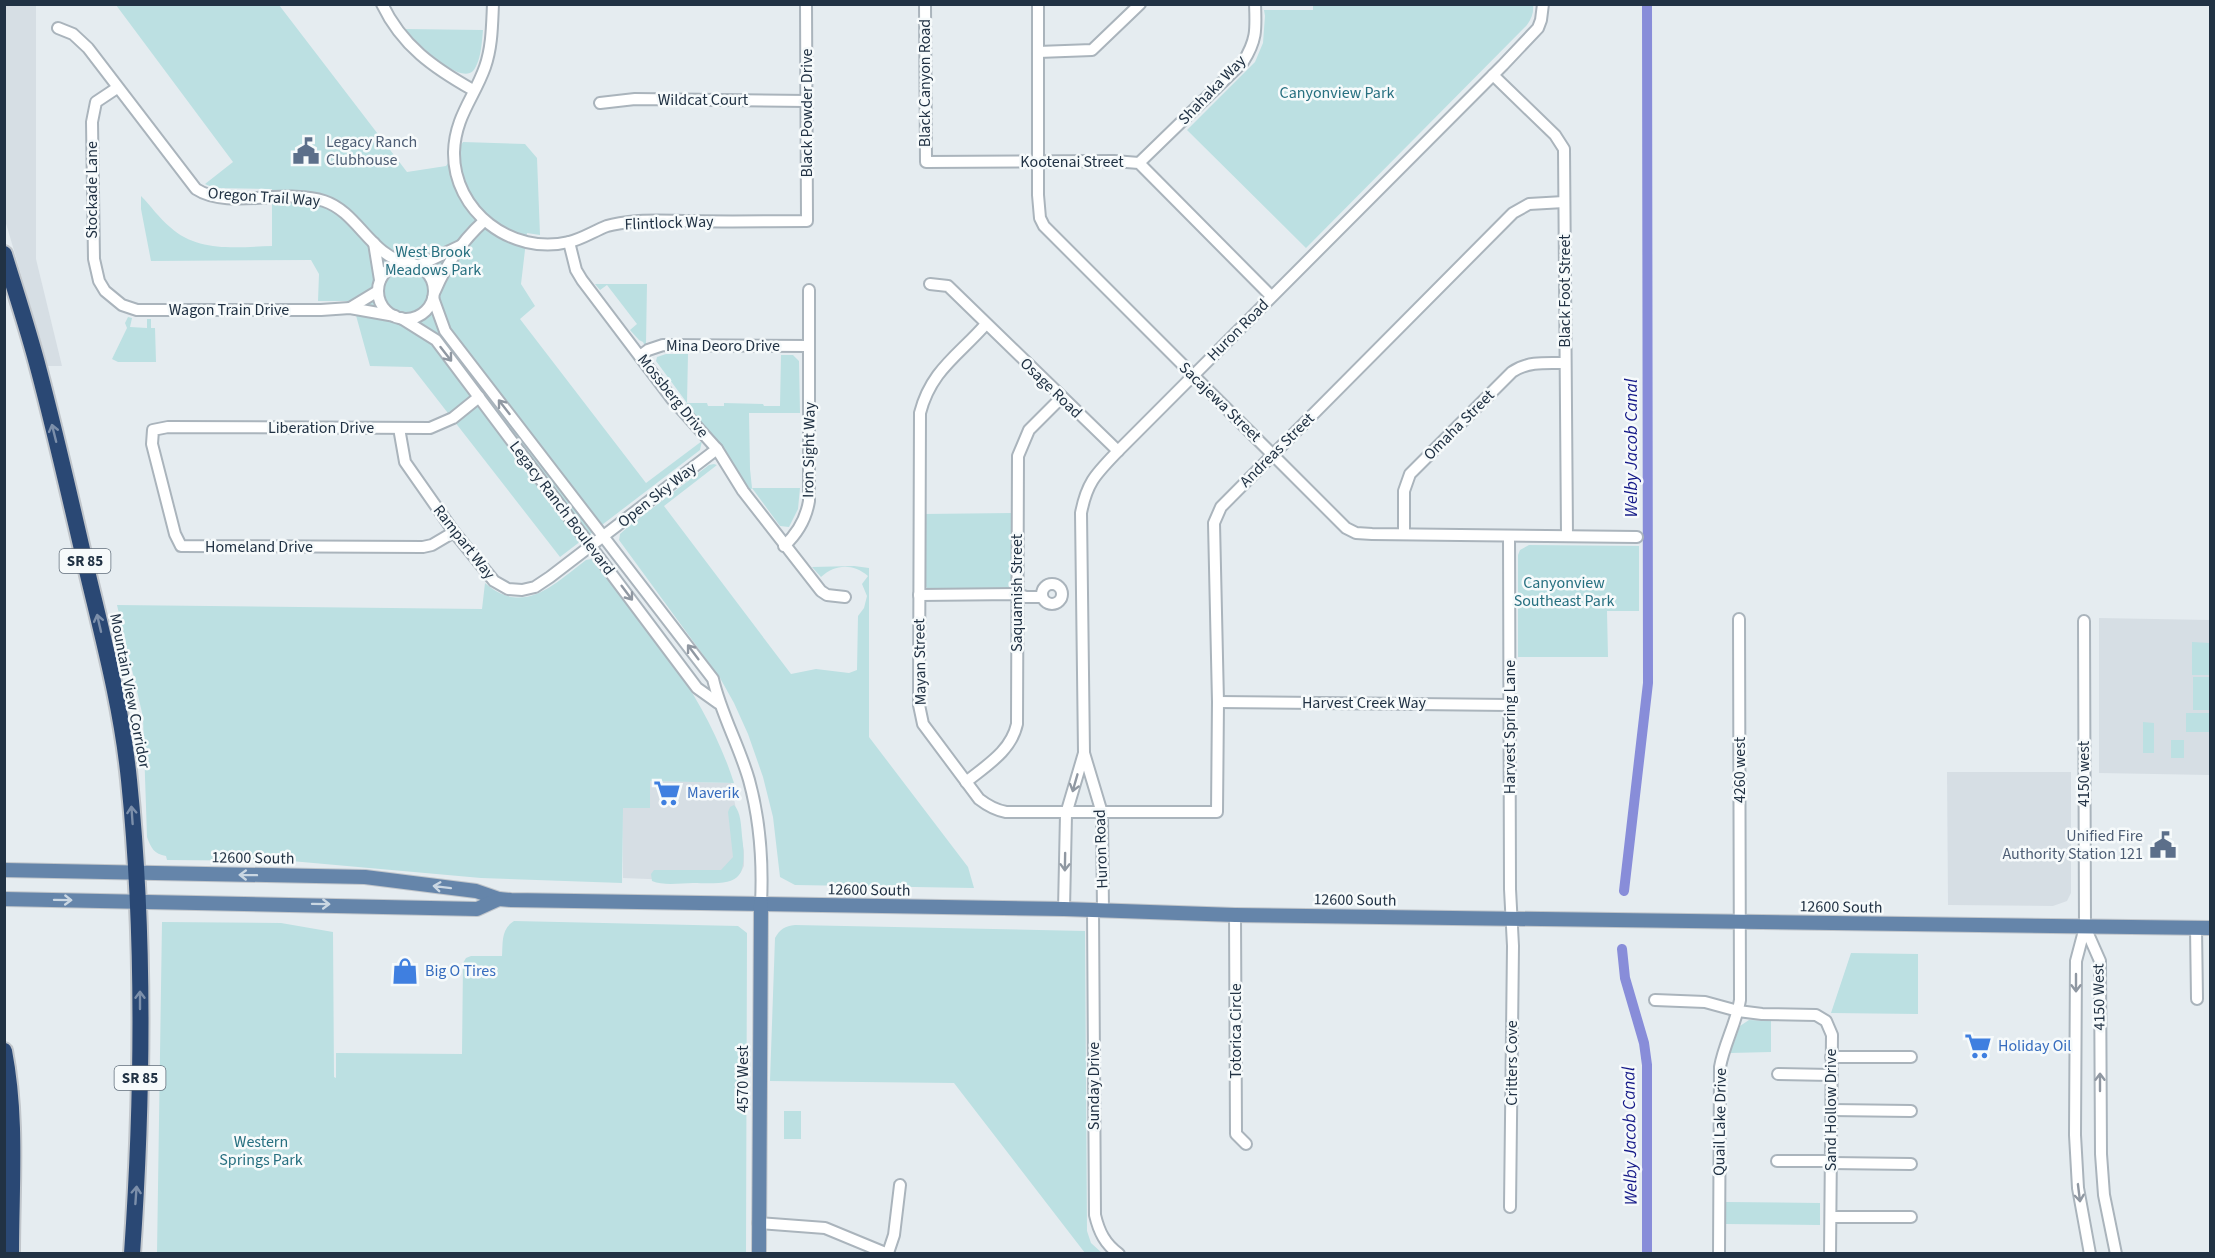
<svg xmlns="http://www.w3.org/2000/svg" width="2215" height="1258" viewBox="0 0 2215 1258" font-family="'Source Sans 3',sans-serif">
  <style>
    .built { fill: #d6dee4 }
    .green { fill: #bce0e2 }
    .lines { fill: none; stroke-linecap: round; stroke-linejoin: round }
    .canal { stroke: #888dd9; stroke-width: 10 }
    .minor-casing { stroke: #aab4bc; stroke-width: 14 }
    .major-casing { stroke: #c1c6cb; stroke-width: 16 }
    .highway-casing { stroke: #c1c6cb; stroke-width: 20 }
    .minor { stroke: #fff; stroke-width: 10 }
    .major { stroke: #6585aa; stroke-width: 14 }
    .highway { stroke: #2a4874; stroke-width: 16 }
    .oneway { stroke: #9098a2 }
    .oneway2 { stroke: #7c8faa }
    .oneway3 { stroke: #cad7e3 }
    .labels { text-anchor: middle; dominant-baseline: central; stroke-width: 5; stroke-linejoin: round; paint-order: stroke }
    .shield { fill: #f6fafb; stroke: #616e7b; stroke-width: 1.5 }
    .shield-label { font-size: 15px; font-weight: bold; fill: #213244 }
    .street-label { font-size: 16px; fill: #213244; stroke: #f6fafb }
    .park-label { font-size: 16px; fill: #277080; stroke: #f6fafb }
    .service-label { font-size: 16px; fill: #4e5e75; stroke: #f6fafb; text-anchor: start }
    .shop-label { font-size: 16px; fill: #366cbe; stroke: #f6fafb; text-anchor: start }
    .water-label { font-size: 18px; font-style: italic; fill: #141988; stroke: #f6fafb }
  </style>
  <rect width="100%" height="100%" fill="#e5ecf0"/>
  <g class="built">
    <polygon points="4,5 36,5 36,259 62,366 48,366 5,220"/>
    <polygon points="2099,618 2210,620 2210,775 2099,773"/>
    <polygon points="1947,772 2071,772 2071,893 2067,901 2053,906 1948,905"/>
    <polygon points="622,780 731,783 744,851 744,866 741,872 737,876 698,881 623,878"/>
  </g>
  <g class="green">
    <path d="M116,5H279L407,172L446,166L463,142L525,144L537,158L540,235L527,233L521,284L535,306L520,319L646,483L702,441L700,450L560,557L412,367L370,366L352,301H318L319,274L311,260L151,261L141,209V196C151,206 159,218 170,227C198,253 237,247 272,246V189L214,188L205,184L233,162Z"/>
    <path d="M1313,5L1533,4C1534,12 1532,18 1527,25L1306,248L1187,130L1255,62L1263,43L1265,16L1264,10H1313Z"/>
    <path d="M405,29L483,30C482,41 481,62 473,71C458,85 414,40 405,29Z"/>
    <polygon points="595,284 647,284 646,344 644,344 643,342 639,340 630,330 637,324 607,285 600,290"/>
    <polygon points="128,317 132,318 130,327 147,328 147,319 151,319 151,328 155,328 156,362 118,362 112,359 127,328 125,323"/>
    <path d="M688,354L687,403H707L708,406H724V403L763,404L764,406H780L781,355H793L799,361L800,413H749L750,469L752,488H800L798,509L789,527L780,526L752,488L750,491C730,460 712,432 685,406L687,403L656,361L657,357L666,354Z"/>
    <path d="M714,464L717,465L664,506L791,674L816,669L849,673L857,670L858,616L864,608L867,596L862,584L868,576C853,563 835,564 821,577L812,567L854,566L869,568V737L968,867L974,888L795,885L780,877L773,817L763,777L748,734L734,703L720,678L619,540L620,534L629,526L709,465Z"/>
    <polygon points="1012,513 1012,584 1008,590 928,589 924,584 923,514"/>
    <polygon points="1529,545 1639,546 1639,611 1607,611 1608,657 1518,657 1518,555 1520,550"/>
    <path d="M591,559L595,562C651,632 706,696 734,783L650,781V808H623L622,883L481,878L291,861L167,860L166,856C154,854 151,848 147,837L143,717L117,605L482,609L485,583C524,617 554,584 586,560Z"/>
    <polygon points="2192,642 2209,643 2209,675 2192,675"/>
    <rect x="2193" y="677" width="17" height="33"/>
    <rect x="2186" y="713" width="24" height="19"/>
    <polygon points="2143,722 2154,723 2154,753 2143,753"/>
    <rect x="2171" y="740" width="13" height="18"/>
    <path d="M734,805C741,812 741,826 742,836C748,884 737,884 693,883C681,883 664,886 652,881L651,874L654,870H721L733,857L728,812L730,807Z"/>
    <path d="M514,921L738,926L747,933L746,1253H157L162,922L281,923L333,932L334,1077L336,1078V1053L462,1054L463,963L466,958L471,956H502C503,942 501,929 514,921Z"/>
    <path d="M795,925L1085,931L1087,1231L1091,1243L1102,1253H1085L954,1083L770,1081L775,938C780,929 785,926 795,925Z"/>
    <polygon points="1851,953 1918,954 1918,1014 1831,1013"/>
    <polygon points="1749,1020 1771,1021 1771,1052 1730,1053 1740,1026"/>
    <rect x="784" y="1111" width="17" height="28"/>
    <polygon points="1726,1202 1820,1203 1820,1225 1725,1224"/>
  </g>
  <g class="lines">
    <g class="canal">
      <polyline points="1624,891 1648,683 1647,4"/>
      <polyline points="1622,949 1625,978 1644,1043 1647,1065 1647,1254"/>
    </g>
    <defs>
      <g id="minor">
        <path d="M382,4C402,46 434,68 473,90"/>
        <path d="M493,4C492,26 492,47 485,67C474,98 455,117 454,152C453,211 512,256 569,242C582,239 594,231 607,226C617,223 628,222 639,221C657,220 675,221 693,221C731,222 769,221 807,221L806,4"/>
        <polyline points="925,4 926,162 1114,161 1139,163 1271,296"/>
        <polyline points="1038,4 1038,195 1040,218 1044,226 1346,528 1356,533 1372,534 1637,537"/>
        <path d="M58,28L73,34L88,48L196,189C228,210 286,188 324,201C358,212 371,257 408,263"/>
        <polyline points="1038,52 1092,50 1140,4"/>
        <polyline points="1493,75 1555,135 1564,149 1567,536"/>
        <polyline points="117,88 96,102 92,122 94,259 99,281 105,291 122,305 137,310 321,310 350,308 395,316"/>
        <polyline points="600,103 635,99 807,101"/>
        <path d="M1139,163L1243,62C1257,40 1256,29 1255,4"/>
        <polyline points="569,242 576,270 582,280 672,399 717,449 743,491 821,591 827,595 845,597"/>
        <polyline points="374,243 380,280"/>
        <circle cx="406" cy="291" r="28"/>
        <polyline points="418,266 460,246"/>
        <polyline points="930,284 948,286 1118,451"/>
        <path d="M435,291C446,265 463,240 484,221"/>
        <path d="M433,298L445,331L713,679C721,714 739,745 749,780C760,820 763,862 761,904"/>
        <polyline points="350,308 378,291"/>
        <polyline points="401,318 436,340 697,688 718,703"/>
        <path d="M986,324C959,355 931,370 920,413L919,705L923,724L979,799C988,806 995,810 1006,812H1217L1218,702L1214,523L1221,507L1513,213L1529,204L1564,202"/>
        <polyline points="640,356 648,350 663,345 809,346"/>
        <polyline points="399,428 405,462 454,532 494,581 508,589 522,590 535,587 550,577 717,449"/>
        <polyline points="454,532 432,545 423,547 181,546 175,534 152,444 153,430 168,427 430,428 453,418 479,397"/>
        <path d="M1404,534V491L1410,474L1512,372C1528,361 1547,363 1565,363"/>
        <polyline points="1509,536 1510,889 1513,946 1510,1207"/>
        <path d="M784,546C797,534 806,519 809,501V290"/>
        <circle cx="1052" cy="594" r="10"/>
        <polyline points="919,595 1017,594 1026,597 1042,597"/>
        <polyline points="2084,621 2085,927 2076,961 2075,1135 2078,1188 2090,1254"/>
        <polyline points="1218,702 1510,705"/>
        <path d="M966,782C987,765 1011,751 1017,724L1018,456L1029,430L1061,398"/>
        <polyline points="1064,909 1066,814 1084,753"/>
        <path d="M1093,910L1095,1215C1099,1232 1105,1244 1119,1254"/>
        <path d="M1103,911L1102,813L1084,753L1081,513C1087,482 1096,474 1118,451L1503,65L1538,28L1541,20L1543,4"/>
        <polyline points="1235,915 1236,1134 1246,1144"/>
        <polyline points="2085,927 2100,961 2101,1154 2104,1195 2116,1254"/>
        <polyline points="2196,928 2197,999"/>
        <polyline points="1655,1000 1705,1002 1738,1011 1762,1014 1816,1015 1826,1021 1832,1035 1830,1254"/>
        <polyline points="1831,1057 1911,1057"/>
        <polyline points="1778,1074 1831,1075"/>
        <polyline points="1831,1110 1911,1111"/>
        <polyline points="1777,1161 1831,1161"/>
        <polyline points="1831,1163 1911,1164"/>
        <polyline points="1831,1217 1911,1217"/>
        <polyline points="758,1223 825,1228 888,1254"/>
        <polyline points="888,1253 894,1235 900,1185"/>
        <path d="M1719,1254L1720,1067C1724,1044 1736,1024 1740,1000L1739,619"/>
      </g>
      <g id="major">
        <polyline points="4,870 365,877 476,891 499,899 511,900 1064,909 1235,915 2210,928"/>
        <polyline points="4,899 477,909 499,899"/>
        <polyline points="759,1254 761,904"/>
      </g>
      <g id="highway">
        <path d="M4,254C16,293 29,332 39,371C57,439 72,507 88,575C104,642 122,710 129,780C145,937 143,1096 132,1254"/>
        <path d="M4,1051C17,1118 11,1186 11,1254"/>
      </g>
    </defs>
    <use href="#minor" class="minor-casing"/>
    <use href="#major" class="major-casing"/>
    <use href="#highway" class="highway-casing"/>
    <use href="#minor" class="minor"/>
    <use href="#major" class="major"/>
    <use href="#highway" class="highway"/>
  </g>
  <defs><path id="oneway-shaft" d="M-6 0H5M1.5-3L5.5 0L1.5 3" fill="none" stroke-width="1.6" stroke-linecap="round" stroke-linejoin="round" transform="scale(1.5)"/></defs>
  <g class="oneway">
    <use href="#oneway-shaft" transform="translate(446 354) rotate(52)"/>
    <use href="#oneway-shaft" transform="translate(504 407) rotate(-128)"/>
    <use href="#oneway-shaft" transform="translate(627 593) rotate(53)"/>
    <use href="#oneway-shaft" transform="translate(693 652) rotate(-127)"/>
    <use href="#oneway-shaft" transform="translate(1075 783) rotate(106)"/>
    <use href="#oneway-shaft" transform="translate(1065 862) rotate(91)"/>
    <use href="#oneway-shaft" transform="translate(2076 983) rotate(90)"/>
    <use href="#oneway-shaft" transform="translate(2100 1082) rotate(-90)"/>
    <use href="#oneway-shaft" transform="translate(2079 1193) rotate(83)"/>
  </g>
  <g class="oneway2">
    <use href="#oneway-shaft" transform="translate(54 433) rotate(-104)"/>
    <use href="#oneway-shaft" transform="translate(99 623) rotate(-103)"/>
    <use href="#oneway-shaft" transform="translate(132 815) rotate(-94)"/>
    <use href="#oneway-shaft" transform="translate(140 1000) rotate(-90)"/>
    <use href="#oneway-shaft" transform="translate(136 1195) rotate(-86)"/>
  </g>
  <g class="oneway3">
    <use href="#oneway-shaft" transform="translate(248 875) rotate(-179)"/>
    <use href="#oneway-shaft" transform="translate(442 887) rotate(-173)"/>
    <use href="#oneway-shaft" transform="translate(63 900) rotate(1)"/>
    <use href="#oneway-shaft" transform="translate(321 904) rotate(1)"/>
  </g>
  <defs>
    <symbol id="civic-bare" viewBox="-9 -9 18 18"><path d="M-.6-6.5H3V-4.5H.6V-3L4-1V1h2V6H-6V1h2V-1L-.6-3ZM-1.2 2.5V6h2.4V2.5Z" fill="#5c6f8a" stroke="#f6fafb" stroke-width="2.5" paint-order="stroke"/></symbol>
    <symbol id="supermarket-bare" viewBox="-9 -9 18 18"><path d="M-6-5.5h2.5l.6 2H6L4.5 2H-2.5L-4.4-4H-6ZM-1.5 3.2a1.3 1.3 0 1 0 .1 0ZM3 3.2a1.3 1.3 0 1 0 .1 0Z" fill="#3f7fe0" stroke="#f6fafb" stroke-width="2.5" paint-order="stroke"/></symbol>
    <symbol id="shop-bare" viewBox="-9 -9 18 18"><path d="M-5-2.5h2.3a2.7 3.5 0 0 1 5.4 0H5L5.5 6h-11ZM-1.5-2.5h3a1.5 2.3 0 0 0-3 0Z" fill="#3f7fe0" stroke="#f6fafb" stroke-width="2.5" paint-order="stroke"/></symbol>
  </defs>
  <g fill-rule="evenodd">
    <use href="#civic-bare" x="287" y="132" width="38" height="38"/>
    <use href="#supermarket-bare" x="648" y="774" width="38" height="38"/>
    <use href="#civic-bare" x="2144" y="826" width="38" height="38"/>
    <use href="#shop-bare" x="386" y="952" width="38" height="38"/>
    <use href="#supermarket-bare" x="1959" y="1027" width="38" height="38"/>
  </g>
  <g class="labels">
    <g class="shield">
      <rect x="59.5" y="549" width="51" height="24" rx="4.5"/>
      <rect x="114.5" y="1066" width="51" height="24" rx="4.5"/>
    </g>
    <g class="shield-label">
      <text x="85" y="561">SR 85</text>
      <text x="140" y="1078">SR 85</text>
    </g>
    <g class="street-label">
      <text transform="translate(925 83) rotate(-90)">Black Canyon Road</text>
      <text transform="translate(1212 90) rotate(-46)">Shahaka Way</text>
      <text x="703" y="100">Wildcat Court</text>
      <text transform="translate(807 113) rotate(-90)">Black Powder Drive</text>
      <text x="1072" y="162">Kootenai Street</text>
      <text transform="translate(92 190) rotate(-90)">Stockade Lane</text>
      <text transform="translate(264 197) rotate(4)">Oregon Trail Way</text>
      <text transform="translate(669 223) rotate(-2)">Flintlock Way</text>
      <text transform="translate(1565 291) rotate(-90)">Black Foot Street</text>
      <text x="229" y="310">Wagon Train Drive</text>
      <text transform="translate(1238 330) rotate(-45)">Huron Road</text>
      <text x="723" y="346">Mina Deoro Drive</text>
      <text transform="translate(1051 388) rotate(44)">Osage Road</text>
      <text transform="translate(673 396) rotate(51)">Mossberg Drive</text>
      <text transform="translate(1220 402) rotate(44)">Sacajewa Street</text>
      <text transform="translate(1459 425) rotate(-45)">Omaha Street</text>
      <text x="321" y="428">Liberation Drive</text>
      <text transform="translate(809 450) rotate(-89)">Iron Sight Way</text>
      <text transform="translate(1277 450) rotate(-45)">Andreas Street</text>
      <text transform="translate(657 495) rotate(-38)">Open Sky Way</text>
      <text transform="translate(562 508) rotate(53)">Legacy Ranch Boulevard</text>
      <text transform="translate(464 542) rotate(52)">Rampart Way</text>
      <text x="259" y="547">Homeland Drive</text>
      <text transform="translate(1017 593) rotate(-90)">Saquamish Street</text>
      <text transform="translate(920 662) rotate(-91)">Mayan Street</text>
      <text transform="translate(130 691) rotate(79)">Mountain View Corridor</text>
      <text x="1364" y="703">Harvest Creek Way</text>
      <text transform="translate(1510 727) rotate(-90)">Harvest Spring Lane</text>
      <text transform="translate(1740 770) rotate(-90)">4260 west</text>
      <text transform="translate(2084 774) rotate(-90)">4150 west</text>
      <text transform="translate(1101 849) rotate(-92)">Huron Road</text>
      <text transform="translate(253 858) rotate(1)">12600 South</text>
      <text transform="translate(869 890) rotate(1)">12600 South</text>
      <text transform="translate(1355 900) rotate(1)">12600 South</text>
      <text transform="translate(1841 907) rotate(1)">12600 South</text>
      <text transform="translate(2099 997) rotate(-91)">4150 West</text>
      <text transform="translate(1236 1031) rotate(-90)">Totorica Circle</text>
      <text transform="translate(1512 1063) rotate(-90)">Critters Cove</text>
      <text transform="translate(743 1079) rotate(-90)">4570 West</text>
      <text transform="translate(1094 1086) rotate(-90)">Sunday Drive</text>
      <text transform="translate(1831 1110) rotate(-90)">Sand Hollow Drive</text>
      <text transform="translate(1720 1122) rotate(-89)">Quail Lake Drive</text>
    </g>
    <g class="park-label">
      <text x="1337" y="93">Canyonview Park</text>
      <text x="433" y="252">West Brook<tspan x="433" dy="18">Meadows Park</tspan></text>
      <text x="1564" y="583">Canyonview<tspan x="1564" dy="18">Southeast Park</tspan></text>
      <text x="261" y="1142">Western<tspan x="261" dy="18">Springs Park</tspan></text>
    </g>
    <g class="service-label">
      <text x="326" y="142">Legacy Ranch<tspan x="326" dy="18">Clubhouse</tspan></text>
      <text x="2143" y="836" text-anchor="end">Unified Fire<tspan x="2143" dy="18">Authority Station 121</tspan></text>
    </g>
    <g class="shop-label">
      <text x="687" y="793">Maverik</text>
      <text x="425" y="971">Big O Tires</text>
      <text x="1998" y="1046">Holiday Oil</text>
    </g>
    <g class="water-label">
      <text transform="translate(1631 448) rotate(-90)">Welby Jacob Canal</text>
      <text transform="translate(1630 1136) rotate(-91)">Welby Jacob Canal</text>
    </g>
  </g>
  <rect width="2215" height="1258" fill="none" stroke="#213244" stroke-width="12"/>
</svg>
